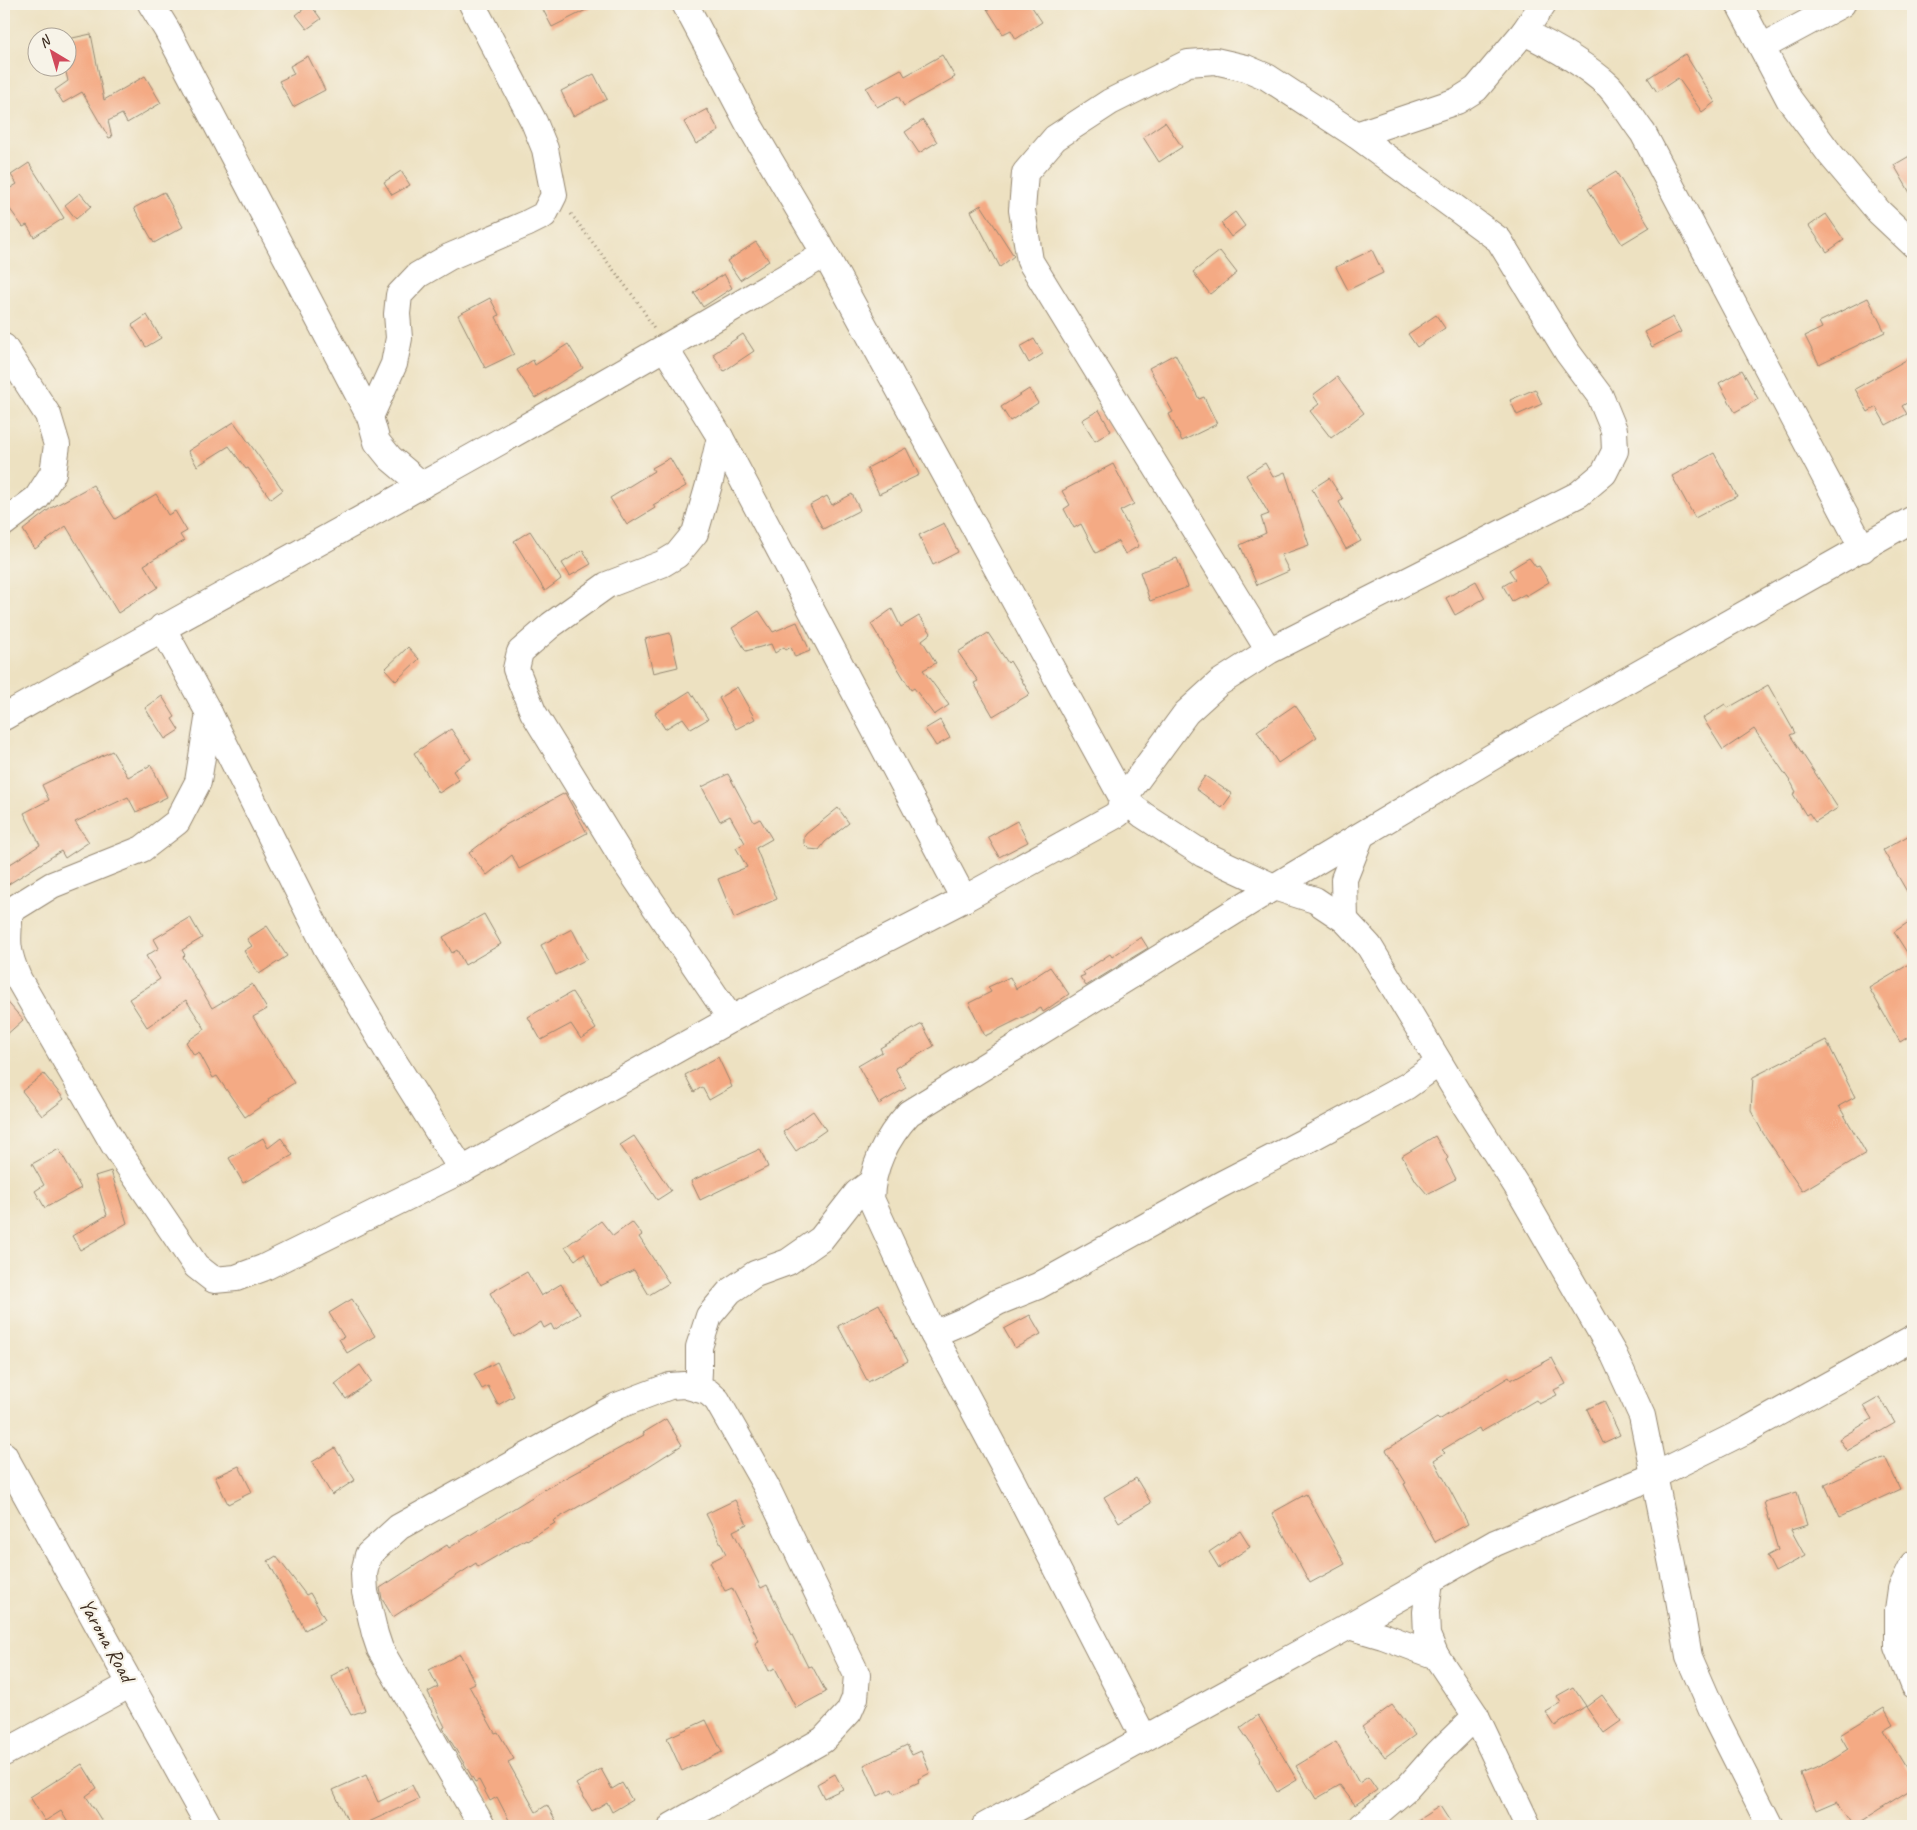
<svg xmlns="http://www.w3.org/2000/svg" width="1917" height="1830" viewBox="0 0 1917 1830" font-family="Caveat,sans-serif">
  <style>
    .building { fill: #f4aa84 }
    .lines { fill: none; stroke-linecap: round; stroke-linejoin: round }
    .minor-casing { stroke: #948670; stroke-width: 28 }
    .path { stroke: #948670; stroke-width: 3; stroke-dasharray: 1 4; stroke-linecap: butt }
    .minor { stroke: #fff; stroke-width: 26 }
    .labels { text-anchor: middle; dominant-baseline: central; stroke-width: 4.5; stroke-linejoin: round; paint-order: stroke }
    .street-label { font-size: 21px; fill: #3b2a1e; stroke: #f7f3e8 }
  </style>
  <rect width="100%" height="100%" fill="#f7f3e8"/>
  <filter id="ink" filterUnits="userSpaceOnUse"><feTurbulence type="fractalNoise" baseFrequency=".02" numOctaves="2"/><feDisplacementMap in="SourceGraphic" scale="10" xChannelSelector="R" yChannelSelector="G"/><feConvolveMatrix kernelMatrix="1 2 1 2 8 2 1 2 1" color-interpolation-filters="sRGB"/></filter>
  <filter id="wash" filterUnits="userSpaceOnUse"><feTurbulence type="fractalNoise" baseFrequency=".0096" numOctaves="4" result="noise"/><feDisplacementMap in="SourceGraphic" scale="20" xChannelSelector="R" yChannelSelector="G"/><feGaussianBlur stdDeviation="1.12" result="paint"/><feColorMatrix in="noise" values="0 0 0 0 0 0 0 0 0 0 0 0 0 0 0 0 0 1.4 0 .05"/><feComposite in="paint" operator="in"/></filter>
  <g filter="url(#wash)">
    <rect width="100%" height="100%" fill="#ede1c1"/>
    <g id="blocks">
      <g class="building">
        <polygon points="310,4 321,19 307,29 296,15"/>
        <polygon points="540,4 598,4 552,27"/>
        <polygon points="984,4 1030,4 1042,22 1016,39 1011,30 1003,34"/>
        <polygon points="91,34 104,100 145,76 161,103 127,123 122,114 108,121 112,137 109,138 82,92 63,103 55,90 68,81 65,68 68,68 68,39"/>
        <polygon points="1685,54 1715,102 1702,112 1678,78 1657,92 1648,78"/>
        <polygon points="942,55 955,77 904,106 898,96 877,107 866,88 901,69 905,76"/>
        <polygon points="308,56 325,90 293,107 279,81 294,74 290,66"/>
        <polygon points="594,74 607,99 573,116 561,91"/>
        <polygon points="707,109 719,131 696,144 684,122"/>
        <polygon points="923,120 937,142 919,153 905,132"/>
        <polygon points="1165,122 1182,147 1159,162 1143,137"/>
        <polygon points="1913,154 1913,198 1894,165"/>
        <polygon points="29,163 64,218 34,237 27,225 23,227 4,201 4,192 17,184 11,175"/>
        <polygon points="401,171 410,185 392,195 384,182"/>
        <polygon points="1616,172 1650,227 1622,244 1588,189"/>
        <polygon points="164,192 183,227 154,243 134,208"/>
        <polygon points="80,193 91,206 76,219 65,205"/>
        <polygon points="981,205 1014,256 1000,267 971,211"/>
        <polygon points="1235,212 1245,226 1231,237 1221,223"/>
        <polygon points="1826,214 1844,240 1827,252 1809,226"/>
        <polygon points="756,242 769,261 740,280 727,261"/>
        <polygon points="1372,250 1383,273 1348,290 1336,267"/>
        <polygon points="1220,251 1237,273 1210,294 1193,272"/>
        <polygon points="724,274 732,288 703,307 694,293"/>
        <polygon points="490,298 499,315 496,317 514,354 485,368 458,315"/>
        <polygon points="1868,298 1885,332 1819,364 1805,336 1822,328 1819,322"/>
        <polygon points="147,315 161,338 146,347 132,325"/>
        <polygon points="1436,315 1445,328 1417,347 1408,334"/>
        <polygon points="1673,317 1681,332 1652,347 1644,332"/>
        <polygon points="743,334 754,351 724,371 713,354"/>
        <polygon points="1034,339 1043,354 1029,363 1020,347"/>
        <polygon points="568,344 583,368 535,398 517,370 533,360 535,365"/>
        <polygon points="1175,354 1199,399 1204,397 1217,424 1182,441 1169,414 1173,412 1149,368"/>
        <polygon points="1913,356 1913,399 1902,406 1907,414 1886,425 1876,407 1868,412 1855,389"/>
        <polygon points="1742,370 1758,399 1735,412 1719,383"/>
        <polygon points="1337,377 1364,413 1331,438 1310,411 1319,404 1313,395"/>
        <polygon points="1029,389 1038,403 1010,421 1001,407"/>
        <polygon points="1535,389 1542,404 1517,415 1510,400"/>
        <polygon points="1099,410 1111,431 1095,441 1082,420"/>
        <polygon points="234,422 283,490 271,499 248,468 246,469 229,446 197,466 188,451"/>
        <polygon points="906,448 919,475 879,494 867,468"/>
        <polygon points="1714,453 1737,496 1695,518 1672,476"/>
        <polygon points="670,458 686,486 653,505 655,508 627,525 610,498 654,471 652,468"/>
        <polygon points="1265,463 1273,477 1285,472 1309,545 1281,555 1289,571 1257,585 1240,545 1266,533 1261,517 1269,514 1246,475"/>
        <polygon points="1113,464 1134,504 1120,511 1139,546 1125,554 1118,541 1096,553 1081,524 1074,528 1064,509 1070,505 1062,491"/>
        <polygon points="1329,478 1343,499 1339,502 1361,541 1346,549 1312,489"/>
        <polygon points="93,485 115,519 156,494 168,515 175,511 187,531 180,535 184,541 144,565 158,587 118,613 66,526 35,549 23,530 51,508"/>
        <polygon points="852,494 860,510 823,529 810,505 827,496 832,505"/>
        <polygon points="944,523 958,552 933,565 919,535"/>
        <polygon points="530,531 561,579 545,591 514,541"/>
        <polygon points="583,550 591,564 570,576 562,563"/>
        <polygon points="1177,558 1188,587 1150,601 1140,572"/>
        <polygon points="1529,558 1536,567 1539,566 1549,582 1526,596 1525,594 1512,601 1503,586 1515,579 1509,570"/>
        <polygon points="1476,581 1485,598 1455,615 1446,598"/>
        <polygon points="892,609 901,627 919,616 931,633 922,640 936,663 923,670 949,705 934,715 914,688 911,690 871,624"/>
        <polygon points="759,611 773,632 797,622 810,651 795,657 791,647 786,650 784,647 775,653 771,644 746,651 732,628"/>
        <polygon points="670,633 678,667 653,673 645,639"/>
        <polygon points="988,633 1008,663 1010,661 1030,694 993,716 974,683 978,681 958,652"/>
        <polygon points="408,647 419,659 396,681 385,669"/>
        <polygon points="1768,685 1795,733 1790,735 1838,808 1815,822 1809,813 1806,815 1793,794 1796,792 1792,784 1754,729 1723,750 1703,718 1725,704 1728,708"/>
        <polygon points="737,687 755,719 736,729 719,698"/>
        <polygon points="690,691 708,719 691,729 683,718 665,729 655,713"/>
        <polygon points="162,696 175,717 172,719 179,730 165,739 145,708"/>
        <polygon points="1295,705 1317,737 1278,763 1257,731"/>
        <polygon points="940,720 950,738 936,746 925,729"/>
        <polygon points="451,729 471,759 453,771 459,780 439,793 414,753"/>
        <polygon points="112,751 128,777 151,765 167,797 136,812 128,797 75,822 89,842 65,858 61,851 4,887 4,868 40,845 24,813 49,800 42,785"/>
        <polygon points="728,774 754,822 760,819 772,839 756,848 777,899 734,918 718,879 747,867 736,848 745,843 730,816 720,821 702,787"/>
        <polygon points="1205,776 1232,794 1222,808 1196,789"/>
        <polygon points="565,793 587,833 519,869 512,855 487,875 469,853 499,830 498,829"/>
        <polygon points="838,808 849,823 825,842 819,850 809,849 804,844 804,837 806,834"/>
        <polygon points="1017,821 1028,842 999,857 988,837"/>
        <polygon points="1913,833 1913,902 1883,850"/>
        <polygon points="484,914 501,944 465,965 457,950 452,953 443,937"/>
        <polygon points="190,917 202,938 182,950 185,955 183,957 212,1008 252,984 267,1009 253,1017 294,1083 268,1099 269,1101 245,1117 217,1076 213,1078 199,1052 194,1055 186,1042 205,1029 186,1000 147,1027 129,999 160,979 146,956 159,948 154,939"/>
        <polygon points="1913,919 1913,1034 1900,1042 1869,988 1913,962 1894,932"/>
        <polygon points="267,926 287,956 259,974 244,951 252,946 247,939"/>
        <polygon points="572,929 587,959 556,975 541,945"/>
        <polygon points="1141,937 1148,948 1086,986 1080,977 1085,975 1083,972 1110,954 1112,957"/>
        <polygon points="1050,967 1069,994 1043,1012 1041,1008 985,1036 969,1003 991,992 988,987 1010,977 1016,989"/>
        <polygon points="572,992 596,1029 581,1039 571,1024 541,1040 528,1017"/>
        <polygon points="4,998 23,1020 4,1037"/>
        <polygon points="922,1024 934,1046 895,1068 906,1088 879,1104 858,1066 882,1052 880,1048"/>
        <polygon points="1826,1040 1855,1097 1839,1106 1866,1153 1802,1191 1763,1133 1751,1111 1753,1077"/>
        <polygon points="718,1057 732,1087 709,1100 702,1087 694,1092 685,1075"/>
        <polygon points="44,1074 64,1099 42,1116 22,1091"/>
        <polygon points="813,1111 826,1130 796,1151 783,1132"/>
        <polygon points="634,1136 671,1191 657,1200 620,1145"/>
        <polygon points="1435,1136 1448,1158 1446,1160 1456,1179 1427,1194 1416,1181 1402,1156"/>
        <polygon points="263,1138 268,1148 281,1138 293,1155 243,1183 229,1158"/>
        <polygon points="59,1149 81,1188 45,1208 35,1191 44,1185 32,1164"/>
        <polygon points="760,1149 768,1167 700,1200 691,1181"/>
        <polygon points="111,1171 127,1223 80,1250 72,1236 107,1215 95,1176"/>
        <polygon points="601,1221 613,1236 632,1222 642,1235 639,1237 669,1283 649,1295 634,1270 600,1286 584,1253 575,1260 565,1247"/>
        <polygon points="527,1272 541,1296 561,1284 580,1314 554,1330 551,1324 544,1328 541,1322 520,1335 519,1334 514,1337 490,1293"/>
        <polygon points="352,1299 375,1336 347,1353 339,1339 344,1337 329,1313"/>
        <polygon points="879,1304 908,1361 868,1382 838,1326"/>
        <polygon points="1030,1315 1041,1334 1015,1348 1004,1329"/>
        <polygon points="1552,1358 1566,1384 1554,1390 1557,1395 1539,1404 1536,1400 1481,1432 1479,1428 1470,1433 1442,1450 1445,1453 1434,1460 1468,1524 1435,1542 1404,1484 1406,1483 1386,1450 1437,1418 1439,1420 1509,1377 1511,1380"/>
        <polygon points="497,1362 514,1396 498,1405 488,1386 482,1389 474,1374"/>
        <polygon points="360,1365 371,1381 346,1399 335,1384"/>
        <polygon points="1880,1397 1895,1423 1847,1451 1839,1439 1872,1419 1864,1406"/>
        <polygon points="1604,1401 1620,1435 1603,1443 1587,1409"/>
        <polygon points="666,1419 682,1445 638,1473 553,1521 555,1523 527,1540 526,1539 478,1567 476,1563 393,1617 382,1599 380,1588 447,1545 449,1548 547,1488 644,1435 643,1433"/>
        <polygon points="335,1448 355,1480 332,1495 312,1462"/>
        <polygon points="1885,1457 1900,1489 1840,1517 1825,1485"/>
        <polygon points="239,1466 252,1492 228,1504 215,1477"/>
        <polygon points="1136,1478 1151,1503 1119,1522 1104,1497"/>
        <polygon points="1797,1492 1807,1525 1791,1530 1805,1556 1775,1572 1767,1556 1778,1550 1764,1502"/>
        <polygon points="1306,1494 1345,1564 1310,1583 1272,1513"/>
        <polygon points="735,1500 747,1524 733,1531 761,1588 767,1585 808,1667 812,1666 826,1692 796,1708 775,1668 769,1671 755,1643 759,1641 732,1588 725,1591 710,1562 726,1554 706,1514"/>
        <polygon points="1240,1531 1250,1547 1219,1568 1209,1552"/>
        <polygon points="276,1556 306,1595 310,1593 325,1619 305,1630 268,1561"/>
        <polygon points="460,1654 475,1683 469,1686 495,1733 498,1732 514,1759 508,1762 536,1812 547,1805 559,1826 508,1826 511,1824 497,1797 490,1801 479,1780 475,1782 443,1728 445,1727 428,1692 438,1687 429,1670"/>
        <polygon points="350,1666 365,1710 351,1715 331,1676"/>
        <polygon points="1573,1687 1586,1706 1555,1726 1546,1712 1561,1703 1557,1696"/>
        <polygon points="1602,1695 1621,1721 1604,1733 1586,1707"/>
        <polygon points="1392,1705 1415,1735 1385,1757 1362,1727"/>
        <polygon points="1884,1708 1893,1724 1883,1730 1913,1779 1913,1789 1854,1826 1837,1801 1816,1810 1801,1774 1821,1766 1848,1749 1840,1735"/>
        <polygon points="1258,1715 1297,1780 1277,1792 1259,1761 1261,1759 1240,1728"/>
        <polygon points="706,1720 722,1752 682,1771 667,1738"/>
        <polygon points="1336,1742 1359,1783 1368,1777 1377,1790 1355,1805 1340,1785 1316,1799 1296,1766"/>
        <polygon points="907,1745 912,1755 921,1751 930,1773 918,1779 919,1782 894,1794 892,1789 878,1796 864,1765"/>
        <polygon points="82,1764 97,1788 86,1796 105,1826 70,1826 61,1811 45,1821 30,1797"/>
        <polygon points="601,1769 612,1789 622,1783 632,1800 612,1812 607,1802 592,1811 576,1784"/>
        <polygon points="835,1774 843,1789 824,1798 817,1784"/>
        <polygon points="366,1775 378,1802 412,1785 419,1799 360,1826 350,1826 333,1790"/>
        <polygon points="1440,1806 1453,1826 1408,1826"/>
      </g>
    </g>
  </g>
  <g filter="url(#ink)">
    <use href="#blocks" fill-opacity="0" stroke="#948670" stroke-width="1"/>
    <g class="lines">
      <defs>
        <g id="minor">
          <polyline points="151,4 167,30 370,417 377,442 390,458 422,485"/>
          <polyline points="685,4 748,123 825,254 1123,799 1143,815 1203,854 1274,887 1315,900 1345,920 1369,946 1463,1102 1516,1185 1614,1355 1642,1416 1679,1599 1689,1657 1717,1721 1770,1826"/>
          <polyline points="1739,4 1789,99 1830,154 1879,212 1913,244"/>
          <path d="M1524,32C1553,46 1585,64 1609,86C1621,99 1632,119 1643,133L1863,549"/>
          <polyline points="1762,47 1842,4"/>
          <polyline points="1356,135 1457,101 1476,89 1524,32 1543,4"/>
          <polyline points="4,347 48,415 57,445 53,473 37,498 4,523"/>
          <polyline points="665,348 720,437 964,899"/>
          <polyline points="370,417 394,364 399,338 397,314 399,295 418,275 449,257 526,224 544,215 554,195 545,149 534,122 472,4"/>
          <polyline points="720,437 710,481 695,533 677,555 662,564 607,585 551,625 520,652 516,669 533,712 626,864 731,1019"/>
          <polyline points="162,627 209,713 326,947 393,1060 462,1170"/>
          <path d="M209,713L198,782L177,822L142,849L52,885L10,911C7,942 6,951 19,980L114,1145L196,1266L214,1280L236,1278L263,1268L462,1170L731,1019L964,899L1118,814L1123,799L1186,713L1219,683L1269,651L1579,494L1604,473L1615,451L1614,430L1600,396L1568,353L1499,240L1356,135L1267,77L1246,68L1215,61L1188,63L1110,102L1055,138L1025,173L1022,210L1030,261L1269,651"/>
          <path d="M4,717C143,638 283,563 422,485C558,410 692,332 825,254"/>
          <polyline points="1345,920 1344,879 1361,836"/>
          <polyline points="933,1334 966,1320 998,1302 1038,1286 1220,1185 1311,1138 1407,1086 1439,1063"/>
          <polyline points="698,1389 699,1371 699,1347 709,1316 730,1291 755,1274 788,1262 821,1239 857,1193 872,1182"/>
          <polyline points="4,1455 209,1826"/>
          <polyline points="1913,1564 1901,1589 1898,1610 1898,1647 1913,1685"/>
          <polyline points="1430,1580 1426,1612 1427,1635 1436,1656"/>
          <polyline points="1349,1626 1383,1636 1436,1656 1476,1716 1528,1826"/>
          <path d="M1144,1738L1012,1481L933,1334L871,1199C872,1166 887,1137 909,1113L1274,887L1502,751L1913,519"/>
          <polyline points="4,1753 131,1684"/>
          <polyline points="482,1826 380,1649 375,1634 365,1592 364,1574 368,1555 399,1527 617,1406 670,1386 684,1385 698,1389 708,1392 717,1400 766,1486 857,1675 855,1698 849,1712 823,1740 672,1826"/>
          <polyline points="985,1826 1349,1626 1495,1543 1654,1476 1745,1431 1913,1338"/>
          <polyline points="1362,1826 1408,1787 1438,1753 1476,1716"/>
        </g>
      </defs>
      <use href="#minor" class="minor-casing"/>
      <polyline class="path" points="571,214 640,305 654,329"/>
      <use href="#minor" class="minor"/>
    </g>
  </g>
  <g class="labels">
    <g class="street-label">
      <text transform="translate(107 1640) rotate(61)">Yarona Road</text>
    </g>
  </g>
  <rect width="1917" height="1830" fill="none" stroke="#f7f3e8" stroke-width="20"/>
  <g transform="translate(52 52) rotate(322)"><circle r="24" fill="#f7f3e8" stroke="#aca397"/>
  <path d="M0-4L9 19L0 12L-9 19Z" fill="#d1495b"/>
  <text y="-8" font-size="14" font-weight="bold" text-anchor="middle" fill="#3b2a1e">N</text>
  </g>
</svg>
